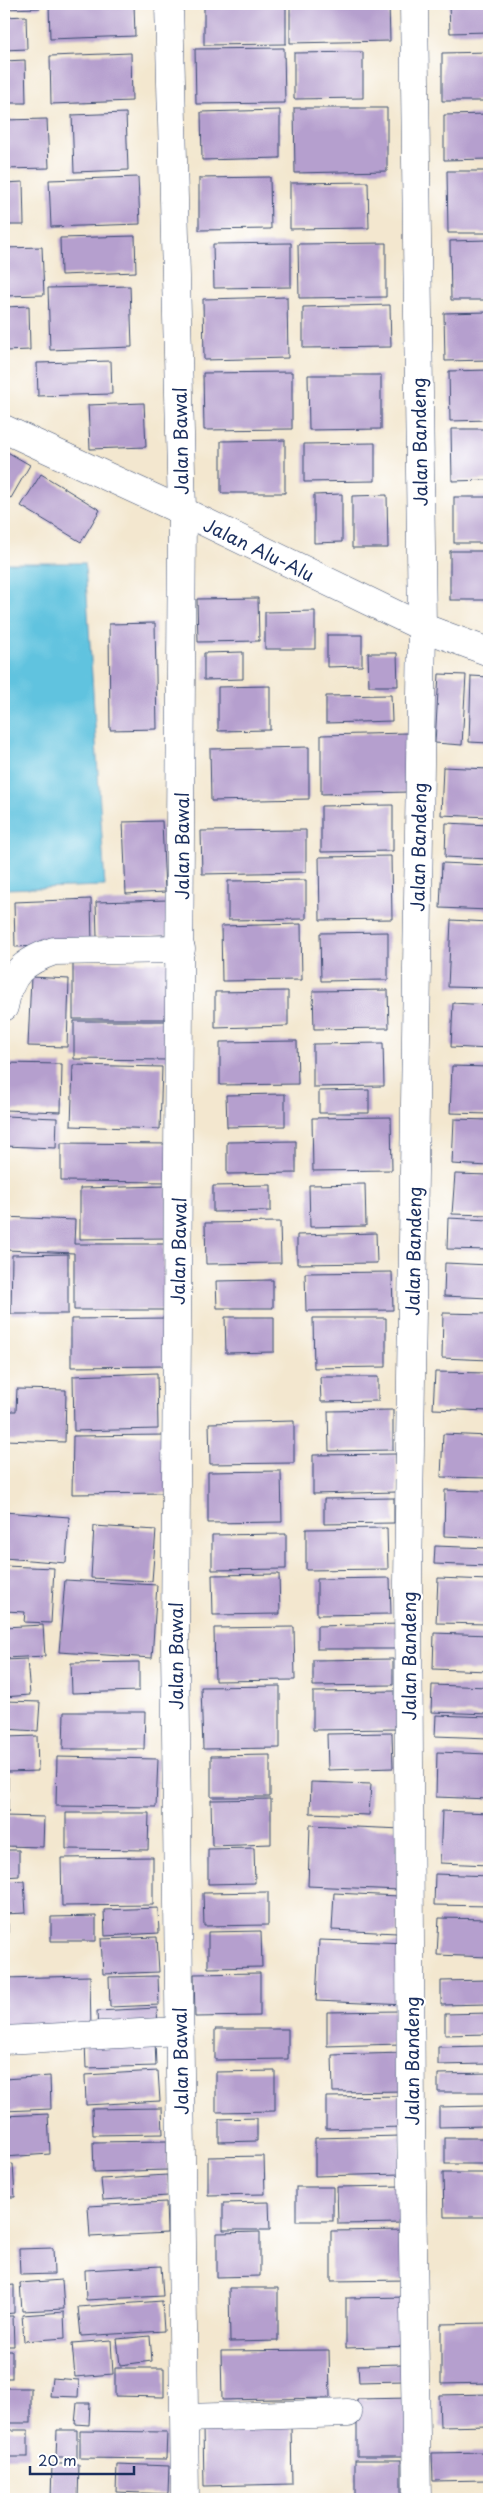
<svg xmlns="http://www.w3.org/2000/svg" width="493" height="2503" viewBox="0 0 493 2503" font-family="'Playpen Sans',sans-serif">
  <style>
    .water { fill: #61c3df; stroke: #3e799e }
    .building { fill: #b59fce }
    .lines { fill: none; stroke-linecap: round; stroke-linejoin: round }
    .minor-casing { stroke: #3b4b6f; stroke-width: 29 }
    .minor { stroke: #fff; stroke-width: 28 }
    .labels { text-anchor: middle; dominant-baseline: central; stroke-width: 4.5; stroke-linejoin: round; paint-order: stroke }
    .street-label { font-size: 18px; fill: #1b2f5e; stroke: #fff }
  </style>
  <rect width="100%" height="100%" fill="#fff"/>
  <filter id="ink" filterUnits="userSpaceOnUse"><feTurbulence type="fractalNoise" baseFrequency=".02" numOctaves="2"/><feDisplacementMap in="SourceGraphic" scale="10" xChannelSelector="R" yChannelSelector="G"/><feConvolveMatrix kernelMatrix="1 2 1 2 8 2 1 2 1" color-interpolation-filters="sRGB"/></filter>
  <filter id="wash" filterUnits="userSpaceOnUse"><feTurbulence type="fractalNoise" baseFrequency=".0096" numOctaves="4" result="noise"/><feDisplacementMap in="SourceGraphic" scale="20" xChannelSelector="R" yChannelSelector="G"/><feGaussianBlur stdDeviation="1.12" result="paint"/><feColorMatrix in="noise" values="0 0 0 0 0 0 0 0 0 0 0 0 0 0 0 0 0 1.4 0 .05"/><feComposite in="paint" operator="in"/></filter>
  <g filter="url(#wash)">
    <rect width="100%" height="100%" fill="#f3e7cf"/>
    <polygon class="water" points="4,563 85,563 105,886 4,889"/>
    <g id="blocks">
      <g class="building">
        <polygon points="4,4 41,4 41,8 4,9"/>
        <polygon points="49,4 134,4 135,36 50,39"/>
        <polygon points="204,4 286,4 286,44 204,45"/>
        <polygon points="290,4 389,4 390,41 290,43"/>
        <polygon points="449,4 489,4 489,32 450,33"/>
        <polygon points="26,16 27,49 4,50 4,17"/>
        <polygon points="284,48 285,103 196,104 195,49"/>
        <polygon points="363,52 363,98 294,99 294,53"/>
        <polygon points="489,52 489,101 442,101 442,53"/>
        <polygon points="131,53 132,101 51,104 50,56"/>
        <polygon points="25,60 26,103 4,103 4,61"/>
        <polygon points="294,108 387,108 387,171 295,173"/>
        <polygon points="280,110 280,158 202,160 201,112"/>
        <polygon points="126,113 128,170 74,172 72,115"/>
        <polygon points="489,114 489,159 444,160 444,115"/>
        <polygon points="47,119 49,168 4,169 4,120"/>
        <polygon points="447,171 489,171 489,233 448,233"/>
        <polygon points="138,177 140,224 51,227 49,180"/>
        <polygon points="270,177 271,229 199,230 199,178"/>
        <polygon points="23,182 24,225 4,225 4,183"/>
        <polygon points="368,182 369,228 290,229 290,183"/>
        <polygon points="135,236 136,272 61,275 60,238"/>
        <polygon points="489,240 489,300 451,300 450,241"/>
        <polygon points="291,243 291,287 214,288 213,244"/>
        <polygon points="386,243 386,297 299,298 298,244"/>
        <polygon points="42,247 44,295 4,296 4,248"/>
        <polygon points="130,286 132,347 50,350 48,288"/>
        <polygon points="287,297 288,358 204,360 203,299"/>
        <polygon points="390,305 391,347 303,348 303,307"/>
        <polygon points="29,306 30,350 4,351 4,307"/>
        <polygon points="489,312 489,360 445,361 444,313"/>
        <polygon points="111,361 112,394 38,396 37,363"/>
        <polygon points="489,370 489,420 450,421 449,371"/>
        <polygon points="292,372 292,429 204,430 203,373"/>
        <polygon points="308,375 381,375 381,429 309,430"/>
        <polygon points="144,403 146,447 90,449 88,405"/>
        <polygon points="451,429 489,429 489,480 452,481"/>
        <polygon points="285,440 285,493 221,493 221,441"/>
        <polygon points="375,443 375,481 304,482 304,444"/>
        <polygon points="4,450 30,465 11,498 4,494"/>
        <polygon points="41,474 100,510 81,542 21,506"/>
        <polygon points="342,494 342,542 314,543 314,495"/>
        <polygon points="387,495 388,548 352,548 352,496"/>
        <rect x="454" y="497" width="35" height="46"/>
        <rect x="450" y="551" width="39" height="49"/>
        <polygon points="258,598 259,641 198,642 197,599"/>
        <polygon points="315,611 315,649 265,649 265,612"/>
        <polygon points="155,623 157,729 110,730 109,624"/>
        <polygon points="327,635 362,635 362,666 327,667"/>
        <polygon points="243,652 243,679 204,680 204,653"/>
        <polygon points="368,653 397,653 398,686 369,686"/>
        <polygon points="439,674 466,675 462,745 435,743"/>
        <polygon points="471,676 489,677 489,743 469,742"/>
        <polygon points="270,686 270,730 218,731 218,687"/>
        <polygon points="391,695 392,721 326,723 326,696"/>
        <polygon points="408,733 409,792 321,794 321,735"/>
        <polygon points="309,747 309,799 211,801 210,749"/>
        <polygon points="443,767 489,769 489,817 441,815"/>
        <polygon points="393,805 393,851 321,852 321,806"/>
        <polygon points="162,821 165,892 126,894 123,822"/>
        <polygon points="446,823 489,825 489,859 445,857"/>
        <polygon points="306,830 306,872 202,874 201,831"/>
        <polygon points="391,856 392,919 320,920 319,857"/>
        <polygon points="442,863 489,865 489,910 440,908"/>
        <polygon points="306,880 306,919 228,920 228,881"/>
        <polygon points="91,899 92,944 15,947 14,902"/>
        <polygon points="167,900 168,935 97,937 96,902"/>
        <polygon points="451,920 489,922 489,988 448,987"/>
        <polygon points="301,924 302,980 222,981 221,926"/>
        <polygon points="388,932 388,980 321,981 320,933"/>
        <rect x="73" y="962" width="96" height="57"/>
        <polygon points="31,977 69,979 67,1047 28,1046"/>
        <polygon points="388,990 389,1028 314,1029 313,991"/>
        <polygon points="288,991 288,1026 215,1028 215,992"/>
        <polygon points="453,1003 489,1005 489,1049 451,1047"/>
        <polygon points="74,1021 168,1021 168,1060 74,1059"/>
        <polygon points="297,1041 298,1084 220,1085 220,1042"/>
        <polygon points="383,1043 384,1086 313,1087 313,1044"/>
        <polygon points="4,1063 62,1064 61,1112 4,1110"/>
        <polygon points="73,1065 162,1067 160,1129 71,1126"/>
        <polygon points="452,1066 489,1067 489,1114 450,1113"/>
        <polygon points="369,1090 369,1113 319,1113 319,1091"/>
        <polygon points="285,1094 285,1126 227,1127 226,1095"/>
        <polygon points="4,1116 57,1118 56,1148 4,1146"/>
        <polygon points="391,1117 392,1170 313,1171 312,1118"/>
        <polygon points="454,1119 489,1120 489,1166 452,1164"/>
        <polygon points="296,1141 296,1173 227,1174 227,1142"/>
        <polygon points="61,1143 172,1144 171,1182 61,1181"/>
        <polygon points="455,1174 489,1175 489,1215 452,1214"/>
        <polygon points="365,1184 366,1226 310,1227 309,1185"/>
        <polygon points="271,1185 271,1211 213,1212 213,1186"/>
        <polygon points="167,1186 168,1238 80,1239 80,1188"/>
        <polygon points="4,1217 75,1220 74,1244 164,1244 164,1310 74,1310 74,1253 7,1250 4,1292"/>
        <polygon points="448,1218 489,1220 489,1250 447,1249"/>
        <polygon points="280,1222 281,1263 206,1264 205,1223"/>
        <polygon points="376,1233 377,1263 297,1264 297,1235"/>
        <polygon points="68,1254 68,1314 11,1314 12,1255"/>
        <polygon points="445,1263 489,1265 489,1298 444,1296"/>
        <polygon points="392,1272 393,1310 306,1311 305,1273"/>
        <polygon points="273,1280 273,1308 217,1308 216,1281"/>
        <polygon points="443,1313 489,1314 489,1360 442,1358"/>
        <polygon points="225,1317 274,1317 274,1352 226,1353"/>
        <polygon points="166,1318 167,1366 71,1367 71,1319"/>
        <polygon points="313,1318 386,1318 386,1367 314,1368"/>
        <polygon points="435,1372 489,1373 489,1411 433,1409"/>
        <polygon points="157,1373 158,1429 74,1431 73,1376"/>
        <polygon points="320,1377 378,1377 378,1401 321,1402"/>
        <polygon points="17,1389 66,1390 65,1442 4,1440 4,1411 16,1411"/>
        <polygon points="393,1410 393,1450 329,1451 328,1411"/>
        <polygon points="294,1421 294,1463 210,1464 209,1423"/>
        <polygon points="443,1434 489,1436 489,1478 441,1477"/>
        <polygon points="167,1435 167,1493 72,1494 73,1436"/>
        <polygon points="396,1454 397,1492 313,1494 313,1455"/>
        <polygon points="281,1471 282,1522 208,1523 208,1472"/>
        <polygon points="445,1490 489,1491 489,1538 444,1536"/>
        <polygon points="394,1498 394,1523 324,1524 324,1499"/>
        <polygon points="4,1512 69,1517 66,1563 4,1558"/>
        <polygon points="94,1526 156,1530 152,1581 91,1578"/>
        <polygon points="387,1528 388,1569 306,1570 306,1529"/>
        <polygon points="286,1534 286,1569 212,1570 212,1535"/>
        <polygon points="435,1546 489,1548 489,1566 434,1564"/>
        <polygon points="4,1566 54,1568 51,1623 24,1622 25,1612 4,1611"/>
        <polygon points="279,1574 280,1614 213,1615 212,1575"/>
        <polygon points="390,1578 391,1614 317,1615 317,1579"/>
        <polygon points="438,1578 489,1580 489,1624 436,1623"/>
        <polygon points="65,1580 157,1585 152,1658 59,1652"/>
        <polygon points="401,1624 401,1649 317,1649 317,1626"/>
        <polygon points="43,1625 45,1656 4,1658 4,1627"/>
        <polygon points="294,1627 295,1680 215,1681 214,1628"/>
        <polygon points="434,1633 489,1635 489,1671 433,1669"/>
        <polygon points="27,1659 30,1695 4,1697 4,1660"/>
        <polygon points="393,1659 393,1685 313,1686 313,1660"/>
        <polygon points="139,1662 139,1691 72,1693 71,1663"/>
        <polygon points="432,1685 489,1687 489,1714 431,1712"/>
        <polygon points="280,1686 280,1748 203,1749 201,1687"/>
        <polygon points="399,1691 400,1729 313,1730 313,1692"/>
        <polygon points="5,1701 40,1702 38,1731 4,1729"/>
        <polygon points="64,1712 145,1712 144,1749 63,1749"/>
        <polygon points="436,1715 489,1717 489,1738 435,1736"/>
        <polygon points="392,1733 393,1768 328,1770 327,1734"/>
        <polygon points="37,1736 38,1771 7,1772 6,1737"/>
        <polygon points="437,1752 489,1754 489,1799 436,1797"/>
        <polygon points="270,1755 270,1797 211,1797 211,1756"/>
        <polygon points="57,1757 158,1759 156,1807 56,1806"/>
        <polygon points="4,1776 8,1777 8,1812 4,1811"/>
        <polygon points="311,1782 371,1784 369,1815 310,1813"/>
        <polygon points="271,1799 271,1844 212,1846 211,1800"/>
        <polygon points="442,1811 489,1813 489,1865 440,1863"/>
        <polygon points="66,1813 149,1813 148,1850 66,1849"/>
        <polygon points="4,1816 44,1817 43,1847 4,1846"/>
        <polygon points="310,1825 402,1829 400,1890 308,1886"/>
        <polygon points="254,1848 255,1883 208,1884 208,1849"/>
        <polygon points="4,1850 19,1850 19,1876 4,1877"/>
        <polygon points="153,1857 153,1905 62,1906 61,1858"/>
        <polygon points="435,1874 489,1876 489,1906 434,1905"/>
        <polygon points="24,1881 26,1913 4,1914 4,1882"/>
        <polygon points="268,1892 268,1925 204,1926 203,1893"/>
        <polygon points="334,1893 399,1896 397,1933 332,1930"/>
        <polygon points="158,1908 159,1933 105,1936 104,1910"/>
        <polygon points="96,1916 96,1941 51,1941 51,1917"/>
        <polygon points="439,1918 489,1919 489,1957 437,1955"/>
        <rect x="4" y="1924" width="4" height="52"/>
        <polygon points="261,1931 262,1967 208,1968 208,1932"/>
        <polygon points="157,1937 159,1972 103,1974 101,1939"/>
        <polygon points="319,1940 409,1943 407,2005 316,2001"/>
        <polygon points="260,1973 260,2016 195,2017 194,1974"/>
        <polygon points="90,1976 91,2030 4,2032 4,1978"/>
        <polygon points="158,1976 159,2005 110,2007 109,1977"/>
        <polygon points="489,1980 489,2004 441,2005 441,1981"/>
        <polygon points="157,2008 158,2030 98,2032 97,2011"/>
        <polygon points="400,2011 401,2044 327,2046 327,2012"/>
        <polygon points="489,2013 489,2034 445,2035 445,2014"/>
        <polygon points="215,2029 288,2029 288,2059 215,2060"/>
        <polygon points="155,2040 156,2066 86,2068 85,2042"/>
        <polygon points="486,2046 487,2064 438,2065 438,2047"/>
        <polygon points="403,2053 404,2091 333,2092 332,2055"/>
        <polygon points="158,2071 160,2101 86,2105 85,2075"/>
        <polygon points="275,2071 275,2111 216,2112 216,2072"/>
        <polygon points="489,2073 489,2092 438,2092 438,2074"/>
        <polygon points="50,2076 51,2109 4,2111 4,2079"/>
        <polygon points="403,2096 403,2127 326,2129 326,2097"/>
        <polygon points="485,2106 485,2126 439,2127 439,2107"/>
        <polygon points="162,2108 163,2134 93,2135 92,2109"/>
        <polygon points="48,2114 50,2154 4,2157 4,2116"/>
        <polygon points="257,2118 257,2141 219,2142 219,2119"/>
        <polygon points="401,2136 402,2174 315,2176 315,2138"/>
        <rect x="445" y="2138" width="44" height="26"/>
        <polygon points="167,2141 168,2170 94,2172 93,2142"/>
        <polygon points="264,2156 265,2194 208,2195 208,2157"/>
        <polygon points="13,2164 15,2197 4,2197 4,2165"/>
        <polygon points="443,2173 489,2173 489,2217 444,2217"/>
        <polygon points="167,2175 168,2196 103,2200 101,2179"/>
        <polygon points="403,2186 403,2223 338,2224 337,2187"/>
        <rect x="296" y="2187" width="37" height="34"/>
        <polygon points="166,2202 167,2233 90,2237 88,2206"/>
        <polygon points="269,2202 270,2230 223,2230 223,2203"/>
        <polygon points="407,2230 407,2280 331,2281 331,2231"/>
        <polygon points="260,2232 260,2276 217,2277 217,2233"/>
        <polygon points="53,2248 54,2274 20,2275 19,2249"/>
        <polygon points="161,2266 163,2296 86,2300 85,2270"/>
        <polygon points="62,2280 64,2309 22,2311 20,2283"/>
        <polygon points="14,2285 14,2313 4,2314 4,2286"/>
        <polygon points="229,2288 278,2288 278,2341 230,2342"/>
        <polygon points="411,2297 412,2346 346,2348 346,2298"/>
        <polygon points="162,2301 164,2331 81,2336 78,2307"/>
        <polygon points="64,2312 65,2338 24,2341 22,2315"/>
        <polygon points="4,2316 13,2316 14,2346 4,2346"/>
        <polygon points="489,2323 489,2383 441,2384 441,2324"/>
        <polygon points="150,2336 152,2361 120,2365 117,2339"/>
        <polygon points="111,2340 113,2374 75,2377 72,2343"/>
        <polygon points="329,2350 330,2398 222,2400 221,2351"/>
        <rect x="4" y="2351" width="8" height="27"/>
        <polygon points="403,2364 404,2381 359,2382 358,2365"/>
        <polygon points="115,2368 164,2368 164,2397 115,2396"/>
        <polygon points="52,2378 79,2380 78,2397 50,2396"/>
        <rect x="4" y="2388" width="27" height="35"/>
        <polygon points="489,2394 489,2426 440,2427 439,2395"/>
        <polygon points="412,2398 414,2456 357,2456 357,2399"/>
        <polygon points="77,2403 90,2403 89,2425 75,2424"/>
        <polygon points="291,2426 292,2484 204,2486 203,2427"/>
        <rect x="4" y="2430" width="24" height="27"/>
        <polygon points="57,2430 77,2430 77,2458 56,2458"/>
        <polygon points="80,2431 167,2432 166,2459 80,2458"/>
        <polygon points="486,2452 486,2480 433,2481 432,2453"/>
        <rect x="355" y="2460" width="46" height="39"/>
        <polygon points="52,2464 79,2464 78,2499 51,2499"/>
        <polygon points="117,2464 169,2466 168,2494 116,2492"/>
      </g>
    </g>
  </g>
  <g filter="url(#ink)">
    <use href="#blocks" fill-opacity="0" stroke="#3b4b6f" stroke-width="1"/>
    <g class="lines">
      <defs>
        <g id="minor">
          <polyline points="169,4 182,511 175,1647 185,2499"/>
          <polyline points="414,4 422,627 408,1582 411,2120 417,2499"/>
          <polyline points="4,429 182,511 422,627 489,652"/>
          <path d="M4,1007C10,974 22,962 54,951L181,949"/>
          <polyline points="4,2040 180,2031"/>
          <polyline points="185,2418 348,2413"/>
        </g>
      </defs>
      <use href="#minor" class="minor-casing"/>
      <use href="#minor" class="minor"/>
    </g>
  </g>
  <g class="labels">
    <g class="street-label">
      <text transform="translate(180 441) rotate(-91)">Jalan Bawal</text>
      <text transform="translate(419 442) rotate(-91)">Jalan Bandeng</text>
      <text transform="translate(259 549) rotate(26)">Jalan Alu-Alu</text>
      <text transform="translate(181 846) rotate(-90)">Jalan Bawal</text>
      <text transform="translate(418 847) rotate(-89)">Jalan Bandeng</text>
      <text transform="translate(178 1251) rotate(-89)">Jalan Bawal</text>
      <text transform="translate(413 1251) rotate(-89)">Jalan Bandeng</text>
      <text transform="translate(175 1656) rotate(-90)">Jalan Bawal</text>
      <text transform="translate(408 1656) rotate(-90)">Jalan Bandeng</text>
      <text transform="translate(180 2061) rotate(-91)">Jalan Bawal</text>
      <text transform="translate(411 2061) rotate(-90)">Jalan Bandeng</text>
    </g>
  </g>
  <rect width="493" height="2503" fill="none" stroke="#fff" stroke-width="20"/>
  <path d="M30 2466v8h104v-8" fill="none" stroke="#1b2f5e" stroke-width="2.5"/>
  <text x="38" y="2466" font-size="15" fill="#1b2f5e" stroke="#ffffff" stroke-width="4" paint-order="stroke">20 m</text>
</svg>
